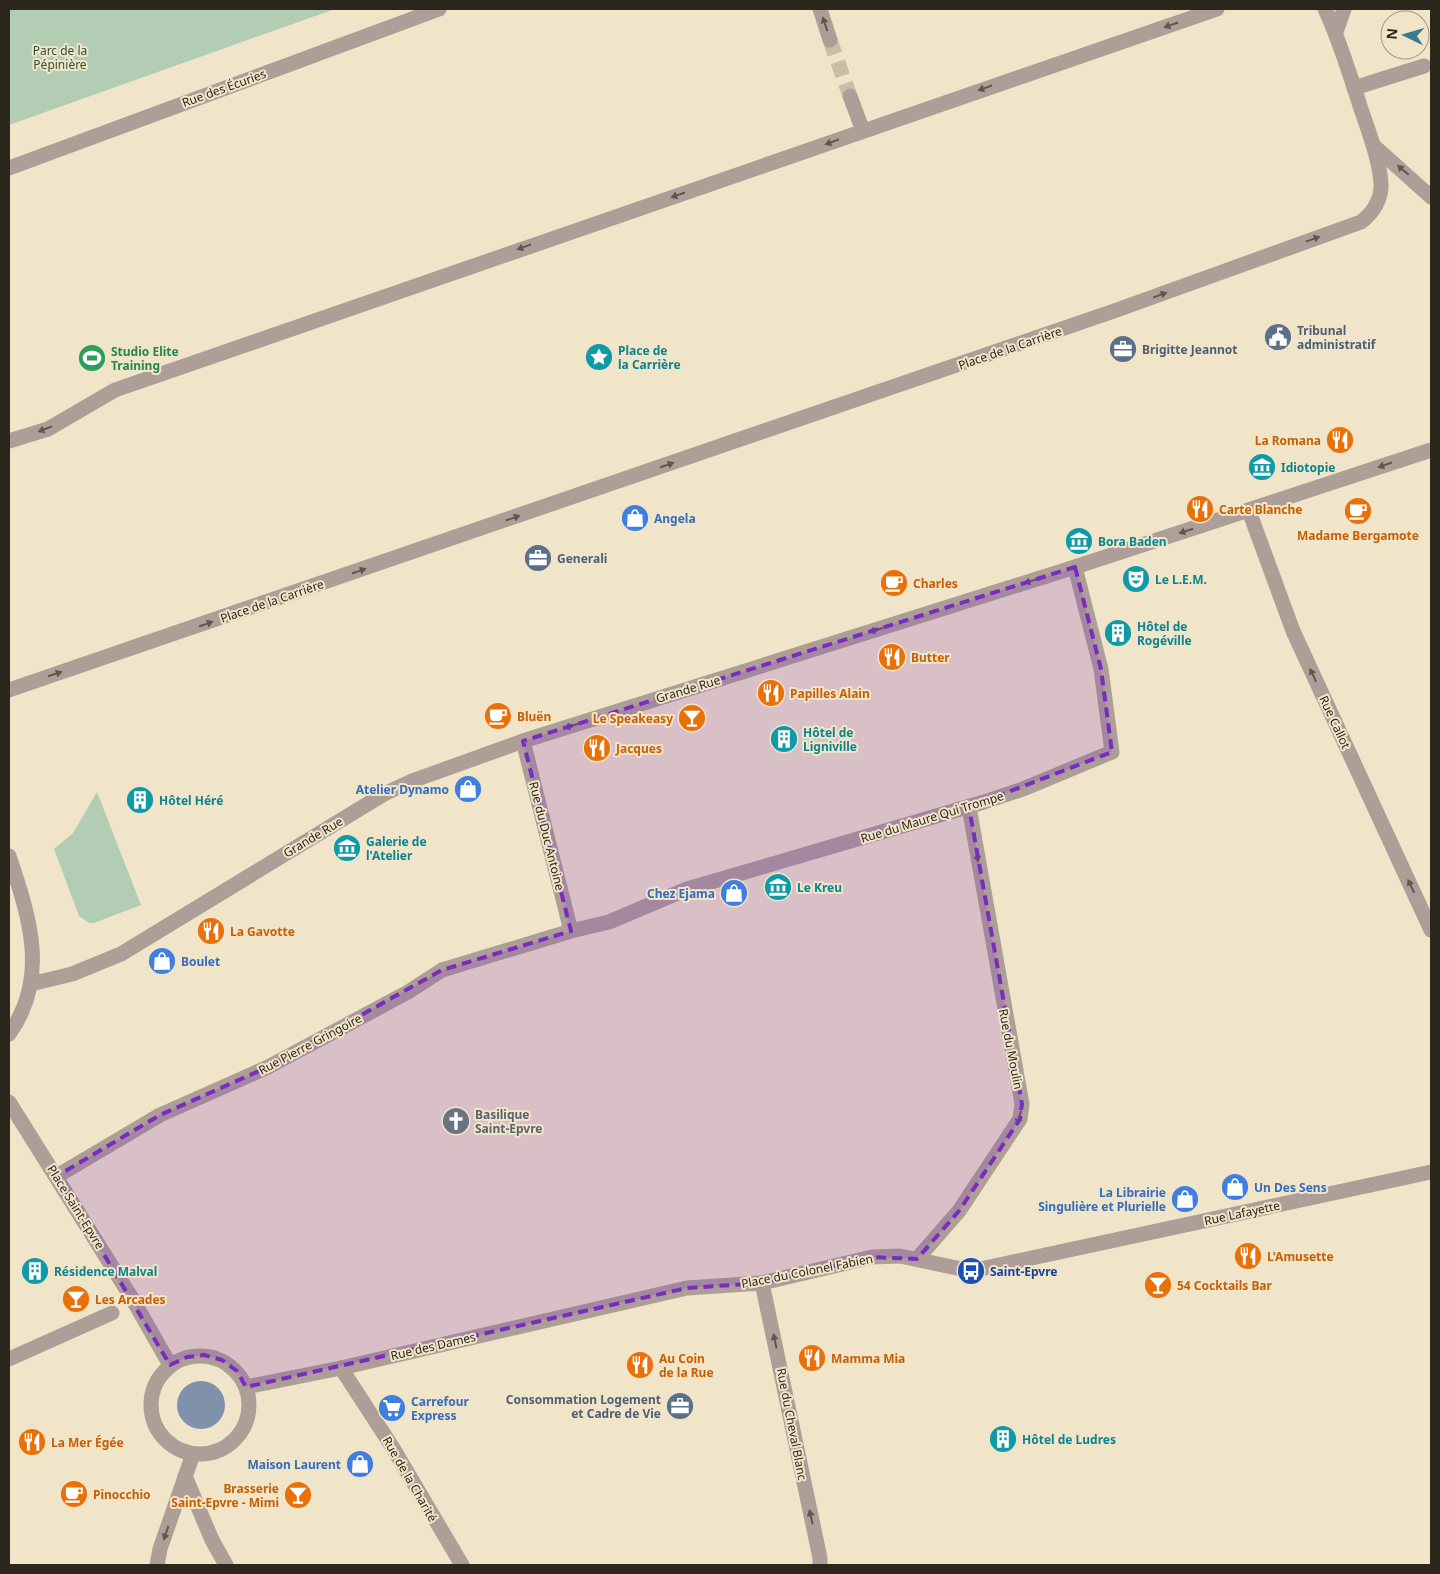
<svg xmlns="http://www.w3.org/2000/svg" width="1440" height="1574" viewBox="0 0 1440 1574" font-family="'Noto Sans',sans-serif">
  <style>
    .green { fill: #b3ccb4 }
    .water { fill: #8091ab }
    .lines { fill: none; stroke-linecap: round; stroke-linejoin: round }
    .street-tunnel { stroke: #c9bfa6; stroke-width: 15; stroke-dasharray: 15 8; stroke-linecap: butt }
    .street { stroke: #ad9f98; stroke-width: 15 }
    .oneway { fill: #5f574e }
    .marked { fill: #7b2cbf; fill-opacity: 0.2; stroke: #7b2cbf; stroke-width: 4; stroke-dasharray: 10 6; stroke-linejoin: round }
    .labels { text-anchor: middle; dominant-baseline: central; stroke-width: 4; stroke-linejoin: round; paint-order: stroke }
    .park-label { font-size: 12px; fill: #2b522f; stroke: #f1e5c9 }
    .street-label { font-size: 12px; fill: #2b271c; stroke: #f1e5c9 }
    .service-label { font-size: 12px; font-weight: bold; fill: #4e5e75; stroke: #f1e5c9; text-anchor: start }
    .culture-label { font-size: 12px; font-weight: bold; fill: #0d838f; stroke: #f1e5c9; text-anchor: start }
    .leisure-label { font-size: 12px; font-weight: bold; fill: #27864d; stroke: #f1e5c9; text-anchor: start }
    .food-label { font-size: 12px; font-weight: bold; fill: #c56008; stroke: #f1e5c9; text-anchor: start }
    .shop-label { font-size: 12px; font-weight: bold; fill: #366cbe; stroke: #f1e5c9; text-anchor: start }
    .worship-label { font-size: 12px; font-weight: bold; fill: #5b616d; stroke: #f1e5c9; text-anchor: start }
    .transit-label { font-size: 12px; font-weight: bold; fill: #164399; stroke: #f1e5c9; text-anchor: start }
  </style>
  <rect width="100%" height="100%" fill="#f1e5c9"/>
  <g class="green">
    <polygon points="9,9 335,9 9,125"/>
    <polygon points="97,792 141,905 94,923 89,923 79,916 54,849 73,833"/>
  </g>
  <circle class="water" cx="201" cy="1405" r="24"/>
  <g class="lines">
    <polyline class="street-tunnel" points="830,40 850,96"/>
    <g class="street">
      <polyline points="820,9 830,40"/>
      <polyline points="1336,32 1344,9"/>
      <polyline points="1354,88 1424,66"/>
      <polyline points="850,96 863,131"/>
      <polyline points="1373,145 1431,197"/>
      <polyline points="9,168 439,9"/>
      <polyline points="9,441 48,429 115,390 1217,9"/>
      <polyline points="1249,511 1293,631 1431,930"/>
      <path d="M9,690L1114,311L1361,222C1373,213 1382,199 1381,183C1379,158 1369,133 1361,109C1350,75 1340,41 1325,9"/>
      <polyline points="523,741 571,931"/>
      <path d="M9,856C29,916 50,977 9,1034"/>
      <polyline points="31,984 72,974 121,954 384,794 412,781 523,741 1075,567 1431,450"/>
      <polyline points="9,1102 133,1300 170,1365"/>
      <polyline points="57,1176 160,1115 268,1067 408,992 442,970 571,931 609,922 687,889 984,802 1023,789 1112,752 1101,669 1075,567"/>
      <polyline points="917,1259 959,1211 1020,1119 1022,1104 969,807"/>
      <polyline points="762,1283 820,1558 820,1565"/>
      <circle cx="200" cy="1405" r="49"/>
      <polyline points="9,1359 112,1313"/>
      <polyline points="341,1368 393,1448 462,1565"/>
      <polyline points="246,1387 341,1368 687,1288 762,1283 872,1257 900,1256 971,1271 1431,1172"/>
      <polyline points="185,1476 212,1540 226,1565"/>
      <polyline points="157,1565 160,1549 193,1454"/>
    </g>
  </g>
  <defs><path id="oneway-solid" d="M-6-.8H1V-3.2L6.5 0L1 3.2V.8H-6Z" transform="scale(1.25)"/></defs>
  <g class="oneway">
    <use href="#oneway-solid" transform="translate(825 24) rotate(-108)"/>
    <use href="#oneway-solid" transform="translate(1171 25) rotate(161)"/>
    <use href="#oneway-solid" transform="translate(985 88) rotate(161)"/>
    <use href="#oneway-solid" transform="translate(832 142) rotate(160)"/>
    <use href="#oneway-solid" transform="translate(1403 170) rotate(-140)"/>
    <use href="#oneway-solid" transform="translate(678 195) rotate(161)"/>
    <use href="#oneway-solid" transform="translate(1313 239) rotate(-20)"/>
    <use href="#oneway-solid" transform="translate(524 247) rotate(160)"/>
    <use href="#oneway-solid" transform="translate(1160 295) rotate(-20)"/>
    <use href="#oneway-solid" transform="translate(45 429) rotate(159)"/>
    <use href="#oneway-solid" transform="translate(667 465) rotate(-19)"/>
    <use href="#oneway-solid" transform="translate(1385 465) rotate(161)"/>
    <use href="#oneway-solid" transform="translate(513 518) rotate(-19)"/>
    <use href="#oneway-solid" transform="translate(1186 531) rotate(162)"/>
    <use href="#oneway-solid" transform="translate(359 571) rotate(-19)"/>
    <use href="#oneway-solid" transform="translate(1031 581) rotate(163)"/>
    <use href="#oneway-solid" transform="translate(206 624) rotate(-19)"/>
    <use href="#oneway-solid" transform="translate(876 630) rotate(163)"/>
    <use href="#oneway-solid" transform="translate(55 674) rotate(-18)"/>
    <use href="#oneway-solid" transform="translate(1313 675) rotate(-115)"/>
    <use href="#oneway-solid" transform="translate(571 726) rotate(163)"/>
    <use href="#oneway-solid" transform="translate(977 855) rotate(81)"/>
    <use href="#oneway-solid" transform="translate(1411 886) rotate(-115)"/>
    <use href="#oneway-solid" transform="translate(1019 1118) rotate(107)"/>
    <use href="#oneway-solid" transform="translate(775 1341) rotate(-102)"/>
    <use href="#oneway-solid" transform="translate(811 1517) rotate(-102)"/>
    <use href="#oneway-solid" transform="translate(166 1533) rotate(109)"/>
  </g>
  <path class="marked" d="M1075,567L1101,669L1112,752L969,807L1022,1104L1020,1119L959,1211L917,1259L872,1257L762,1283L687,1288L246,1387L237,1371L222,1360L204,1355L187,1357L170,1365L57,1176L160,1115L268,1067L442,970L571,931L523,741Z"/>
  <defs>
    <symbol id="civic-disc" viewBox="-11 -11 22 22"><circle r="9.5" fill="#5c6f8a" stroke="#f1e5c9"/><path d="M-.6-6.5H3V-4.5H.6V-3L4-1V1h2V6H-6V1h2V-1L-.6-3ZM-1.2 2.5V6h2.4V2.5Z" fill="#fff"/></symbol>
    <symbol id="office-disc" viewBox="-11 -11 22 22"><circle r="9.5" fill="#5c6f8a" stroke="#f1e5c9"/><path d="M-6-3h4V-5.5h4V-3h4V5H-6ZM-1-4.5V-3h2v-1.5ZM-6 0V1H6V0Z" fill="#fff"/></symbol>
    <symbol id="sight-disc" viewBox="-11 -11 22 22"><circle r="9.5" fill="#0f9aa8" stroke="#f1e5c9"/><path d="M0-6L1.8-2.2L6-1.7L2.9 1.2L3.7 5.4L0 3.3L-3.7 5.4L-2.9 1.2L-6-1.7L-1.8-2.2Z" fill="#fff"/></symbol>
    <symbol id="stadium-disc" viewBox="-11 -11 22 22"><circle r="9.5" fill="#2e9e5b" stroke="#f1e5c9"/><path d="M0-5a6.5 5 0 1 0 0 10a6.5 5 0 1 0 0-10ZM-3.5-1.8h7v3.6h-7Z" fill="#fff"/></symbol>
    <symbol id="restaurant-disc" viewBox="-11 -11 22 22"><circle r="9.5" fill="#e8710a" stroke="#f1e5c9"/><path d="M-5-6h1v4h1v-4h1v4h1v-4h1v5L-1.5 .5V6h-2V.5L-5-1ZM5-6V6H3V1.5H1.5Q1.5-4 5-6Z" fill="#fff"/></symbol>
    <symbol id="museum-disc" viewBox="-11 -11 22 22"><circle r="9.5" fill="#0f9aa8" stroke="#f1e5c9"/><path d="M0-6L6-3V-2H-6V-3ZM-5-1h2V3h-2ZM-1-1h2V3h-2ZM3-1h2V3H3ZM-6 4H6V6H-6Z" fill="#fff"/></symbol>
    <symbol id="cafe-disc" viewBox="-11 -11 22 22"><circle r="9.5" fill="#e8710a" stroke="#f1e5c9"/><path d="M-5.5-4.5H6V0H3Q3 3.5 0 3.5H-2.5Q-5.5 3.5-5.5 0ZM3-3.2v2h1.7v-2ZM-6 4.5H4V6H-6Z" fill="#fff"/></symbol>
    <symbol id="shop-disc" viewBox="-11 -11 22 22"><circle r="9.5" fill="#3f7fe0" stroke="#f1e5c9"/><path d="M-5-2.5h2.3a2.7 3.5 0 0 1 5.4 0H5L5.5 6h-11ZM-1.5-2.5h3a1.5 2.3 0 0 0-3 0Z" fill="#fff"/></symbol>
    <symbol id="theatre-disc" viewBox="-11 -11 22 22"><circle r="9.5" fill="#0f9aa8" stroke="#f1e5c9"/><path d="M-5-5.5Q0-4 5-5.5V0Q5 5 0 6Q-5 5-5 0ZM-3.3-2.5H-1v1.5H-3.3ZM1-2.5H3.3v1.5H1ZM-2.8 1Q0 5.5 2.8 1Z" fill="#fff"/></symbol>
    <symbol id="building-disc" viewBox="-11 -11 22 22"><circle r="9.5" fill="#0f9aa8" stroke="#f1e5c9"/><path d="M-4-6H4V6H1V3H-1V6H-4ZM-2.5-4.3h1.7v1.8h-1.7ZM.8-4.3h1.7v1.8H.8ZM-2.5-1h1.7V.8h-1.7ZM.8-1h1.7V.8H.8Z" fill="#fff"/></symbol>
    <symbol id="bar-disc" viewBox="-11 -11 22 22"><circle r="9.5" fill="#e8710a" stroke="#f1e5c9"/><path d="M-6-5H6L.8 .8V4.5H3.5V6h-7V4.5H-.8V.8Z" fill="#fff"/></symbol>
    <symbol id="church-disc" viewBox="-11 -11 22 22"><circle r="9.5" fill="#6b7280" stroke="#f1e5c9"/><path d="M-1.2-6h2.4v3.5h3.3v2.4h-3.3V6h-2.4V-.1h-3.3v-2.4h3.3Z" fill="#fff"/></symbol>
    <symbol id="bus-disc" viewBox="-11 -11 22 22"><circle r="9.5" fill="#1a4fb4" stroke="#f1e5c9"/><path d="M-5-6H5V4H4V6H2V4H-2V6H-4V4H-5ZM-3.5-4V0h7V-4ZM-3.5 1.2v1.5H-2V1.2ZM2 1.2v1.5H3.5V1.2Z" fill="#fff"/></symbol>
    <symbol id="supermarket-disc" viewBox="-11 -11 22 22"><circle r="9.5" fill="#3f7fe0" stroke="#f1e5c9"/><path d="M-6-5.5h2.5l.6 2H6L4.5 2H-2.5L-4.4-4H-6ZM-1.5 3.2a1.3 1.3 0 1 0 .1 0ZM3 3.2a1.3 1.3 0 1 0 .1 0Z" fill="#fff"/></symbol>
  </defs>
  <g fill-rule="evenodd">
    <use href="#civic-disc" x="1262" y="321" width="32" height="32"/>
    <use href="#office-disc" x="1107" y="333" width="32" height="32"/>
    <use href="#sight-disc" x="583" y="341" width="32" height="32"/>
    <use href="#stadium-disc" x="76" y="342" width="32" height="32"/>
    <use href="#restaurant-disc" x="1324" y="424" width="32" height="32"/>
    <use href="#museum-disc" x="1246" y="451" width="32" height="32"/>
    <use href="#restaurant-disc" x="1184" y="493" width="32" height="32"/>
    <use href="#cafe-disc" x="1342" y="495" width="32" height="32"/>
    <use href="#shop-disc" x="619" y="502" width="32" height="32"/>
    <use href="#museum-disc" x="1063" y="525" width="32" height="32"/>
    <use href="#office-disc" x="522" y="542" width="32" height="32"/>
    <use href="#theatre-disc" x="1120" y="563" width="32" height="32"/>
    <use href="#cafe-disc" x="878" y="567" width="32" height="32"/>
    <use href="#building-disc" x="1102" y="617" width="32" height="32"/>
    <use href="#restaurant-disc" x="876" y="641" width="32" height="32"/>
    <use href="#restaurant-disc" x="755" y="677" width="32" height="32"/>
    <use href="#cafe-disc" x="482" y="700" width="32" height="32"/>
    <use href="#bar-disc" x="676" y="702" width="32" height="32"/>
    <use href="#building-disc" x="768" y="723" width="32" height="32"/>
    <use href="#restaurant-disc" x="581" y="732" width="32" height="32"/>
    <use href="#shop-disc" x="452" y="773" width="32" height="32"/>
    <use href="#building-disc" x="124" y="784" width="32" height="32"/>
    <use href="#museum-disc" x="331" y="832" width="32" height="32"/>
    <use href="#museum-disc" x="762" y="871" width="32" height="32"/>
    <use href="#shop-disc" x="718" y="877" width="32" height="32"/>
    <use href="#restaurant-disc" x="195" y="915" width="32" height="32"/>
    <use href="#shop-disc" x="146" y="945" width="32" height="32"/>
    <use href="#church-disc" x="440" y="1105" width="32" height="32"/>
    <use href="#shop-disc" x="1219" y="1171" width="32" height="32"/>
    <use href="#shop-disc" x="1169" y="1183" width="32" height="32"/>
    <use href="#restaurant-disc" x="1232" y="1240" width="32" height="32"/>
    <use href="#building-disc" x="19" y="1255" width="32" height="32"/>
    <use href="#bus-disc" x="955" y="1255" width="32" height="32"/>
    <use href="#bar-disc" x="1142" y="1269" width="32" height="32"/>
    <use href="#bar-disc" x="60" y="1283" width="32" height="32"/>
    <use href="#restaurant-disc" x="796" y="1342" width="32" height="32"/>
    <use href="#restaurant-disc" x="624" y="1349" width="32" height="32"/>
    <use href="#office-disc" x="664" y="1390" width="32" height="32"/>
    <use href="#supermarket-disc" x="376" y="1392" width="32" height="32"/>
    <use href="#building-disc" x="987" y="1423" width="32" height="32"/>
    <use href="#restaurant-disc" x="16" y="1426" width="32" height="32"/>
    <use href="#shop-disc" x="344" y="1448" width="32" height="32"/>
    <use href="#cafe-disc" x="58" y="1478" width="32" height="32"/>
    <use href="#bar-disc" x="282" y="1479" width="32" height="32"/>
  </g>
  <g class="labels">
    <g class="park-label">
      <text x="60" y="50">Parc de la<tspan x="60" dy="14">Pépinière</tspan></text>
    </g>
    <g class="street-label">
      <text transform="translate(224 88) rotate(-20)">Rue des Écuries</text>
      <text transform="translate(1010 348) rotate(-19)">Place de la Carrière</text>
      <text transform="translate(272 601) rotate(-19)">Place de la Carrière</text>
      <text transform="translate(688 689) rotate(-17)">Grande Rue</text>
      <text transform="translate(1335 722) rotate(65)">Rue Callot</text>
      <text transform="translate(932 817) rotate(-17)">Rue du Maure Qui Trompe</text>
      <text transform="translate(547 836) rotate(76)">Rue du Duc Antoine</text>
      <text transform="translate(313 837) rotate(-31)">Grande Rue</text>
      <text transform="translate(310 1044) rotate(-28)">Rue Pierre Gringoire</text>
      <text transform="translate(1011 1049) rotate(79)">Rue du Moulin</text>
      <text transform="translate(76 1207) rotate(58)">Place Saint-Epvre</text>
      <text transform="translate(1242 1213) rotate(-12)">Rue Lafayette</text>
      <text transform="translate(807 1271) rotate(-11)">Place du Colonel Fabien</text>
      <text transform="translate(433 1346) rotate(-13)">Rue des Dames</text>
      <text transform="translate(792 1424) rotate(79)">Rue du Cheval Blanc</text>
      <text transform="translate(410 1479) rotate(60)">Rue de la Charité</text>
    </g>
    <g class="service-label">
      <text x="1297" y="330">Tribunal<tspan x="1297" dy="14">administratif</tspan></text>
      <text x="1142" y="349">Brigitte Jeannot</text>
      <text x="557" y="558">Generali</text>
      <text x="661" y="1399" text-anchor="end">Consommation Logement<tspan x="661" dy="14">et Cadre de Vie</tspan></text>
    </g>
    <g class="culture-label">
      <text x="618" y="350">Place de<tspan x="618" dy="14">la Carrière</tspan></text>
      <text x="1281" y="467">Idiotopie</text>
      <text x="1098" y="541">Bora Baden</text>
      <text x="1155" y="579">Le L.E.M.</text>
      <text x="1137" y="626">Hôtel de<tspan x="1137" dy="14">Rogéville</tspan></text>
      <text x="803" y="732">Hôtel de<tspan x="803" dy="14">Ligniville</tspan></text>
      <text x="159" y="800">Hôtel Héré</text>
      <text x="366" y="841">Galerie de<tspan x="366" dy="14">l'Atelier</tspan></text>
      <text x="797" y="887">Le Kreu</text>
      <text x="54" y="1271">Résidence Malval</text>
      <text x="1022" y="1439">Hôtel de Ludres</text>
    </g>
    <g class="leisure-label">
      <text x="111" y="351">Studio Elite<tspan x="111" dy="14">Training</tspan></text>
    </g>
    <g class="food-label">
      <text x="1321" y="440" text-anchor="end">La Romana</text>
      <text x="1219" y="509">Carte Blanche</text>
      <text x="1358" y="535" text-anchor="middle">Madame Bergamote</text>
      <text x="913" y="583">Charles</text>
      <text x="911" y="657">Butter</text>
      <text x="790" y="693">Papilles Alain</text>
      <text x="517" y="716">Bluën</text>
      <text x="673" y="718" text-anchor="end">Le Speakeasy</text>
      <text x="616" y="748">Jacques</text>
      <text x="230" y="931">La Gavotte</text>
      <text x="1267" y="1256">L'Amusette</text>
      <text x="1177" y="1285">54 Cocktails Bar</text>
      <text x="95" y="1299">Les Arcades</text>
      <text x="659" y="1358">Au Coin<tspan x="659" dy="14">de la Rue</tspan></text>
      <text x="831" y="1358">Mamma Mia</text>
      <text x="51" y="1442">La Mer Égée</text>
      <text x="279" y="1488" text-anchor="end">Brasserie<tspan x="279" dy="14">Saint-Epvre - Mimi</tspan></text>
      <text x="93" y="1494">Pinocchio</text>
    </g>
    <g class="shop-label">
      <text x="654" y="518">Angela</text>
      <text x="449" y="789" text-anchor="end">Atelier Dynamo</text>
      <text x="715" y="893" text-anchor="end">Chez Ejama</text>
      <text x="181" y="961">Boulet</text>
      <text x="1254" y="1187">Un Des Sens</text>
      <text x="1166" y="1192" text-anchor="end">La Librairie<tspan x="1166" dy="14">Singulière et Plurielle</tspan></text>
      <text x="411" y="1401">Carrefour<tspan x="411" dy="14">Express</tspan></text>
      <text x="341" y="1464" text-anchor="end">Maison Laurent</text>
    </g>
    <g class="worship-label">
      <text x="475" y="1114">Basilique<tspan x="475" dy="14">Saint-Epvre</tspan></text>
    </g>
    <g class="transit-label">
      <text x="990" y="1271">Saint-Epvre</text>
    </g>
  </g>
  <rect width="1440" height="1574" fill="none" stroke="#2b271c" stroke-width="20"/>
  <g transform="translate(1405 35) rotate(275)"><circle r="24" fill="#f1e5c9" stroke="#a29984"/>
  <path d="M0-4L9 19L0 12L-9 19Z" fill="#3a7c8e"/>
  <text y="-8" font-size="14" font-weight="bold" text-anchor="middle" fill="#2b271c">N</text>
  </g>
</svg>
